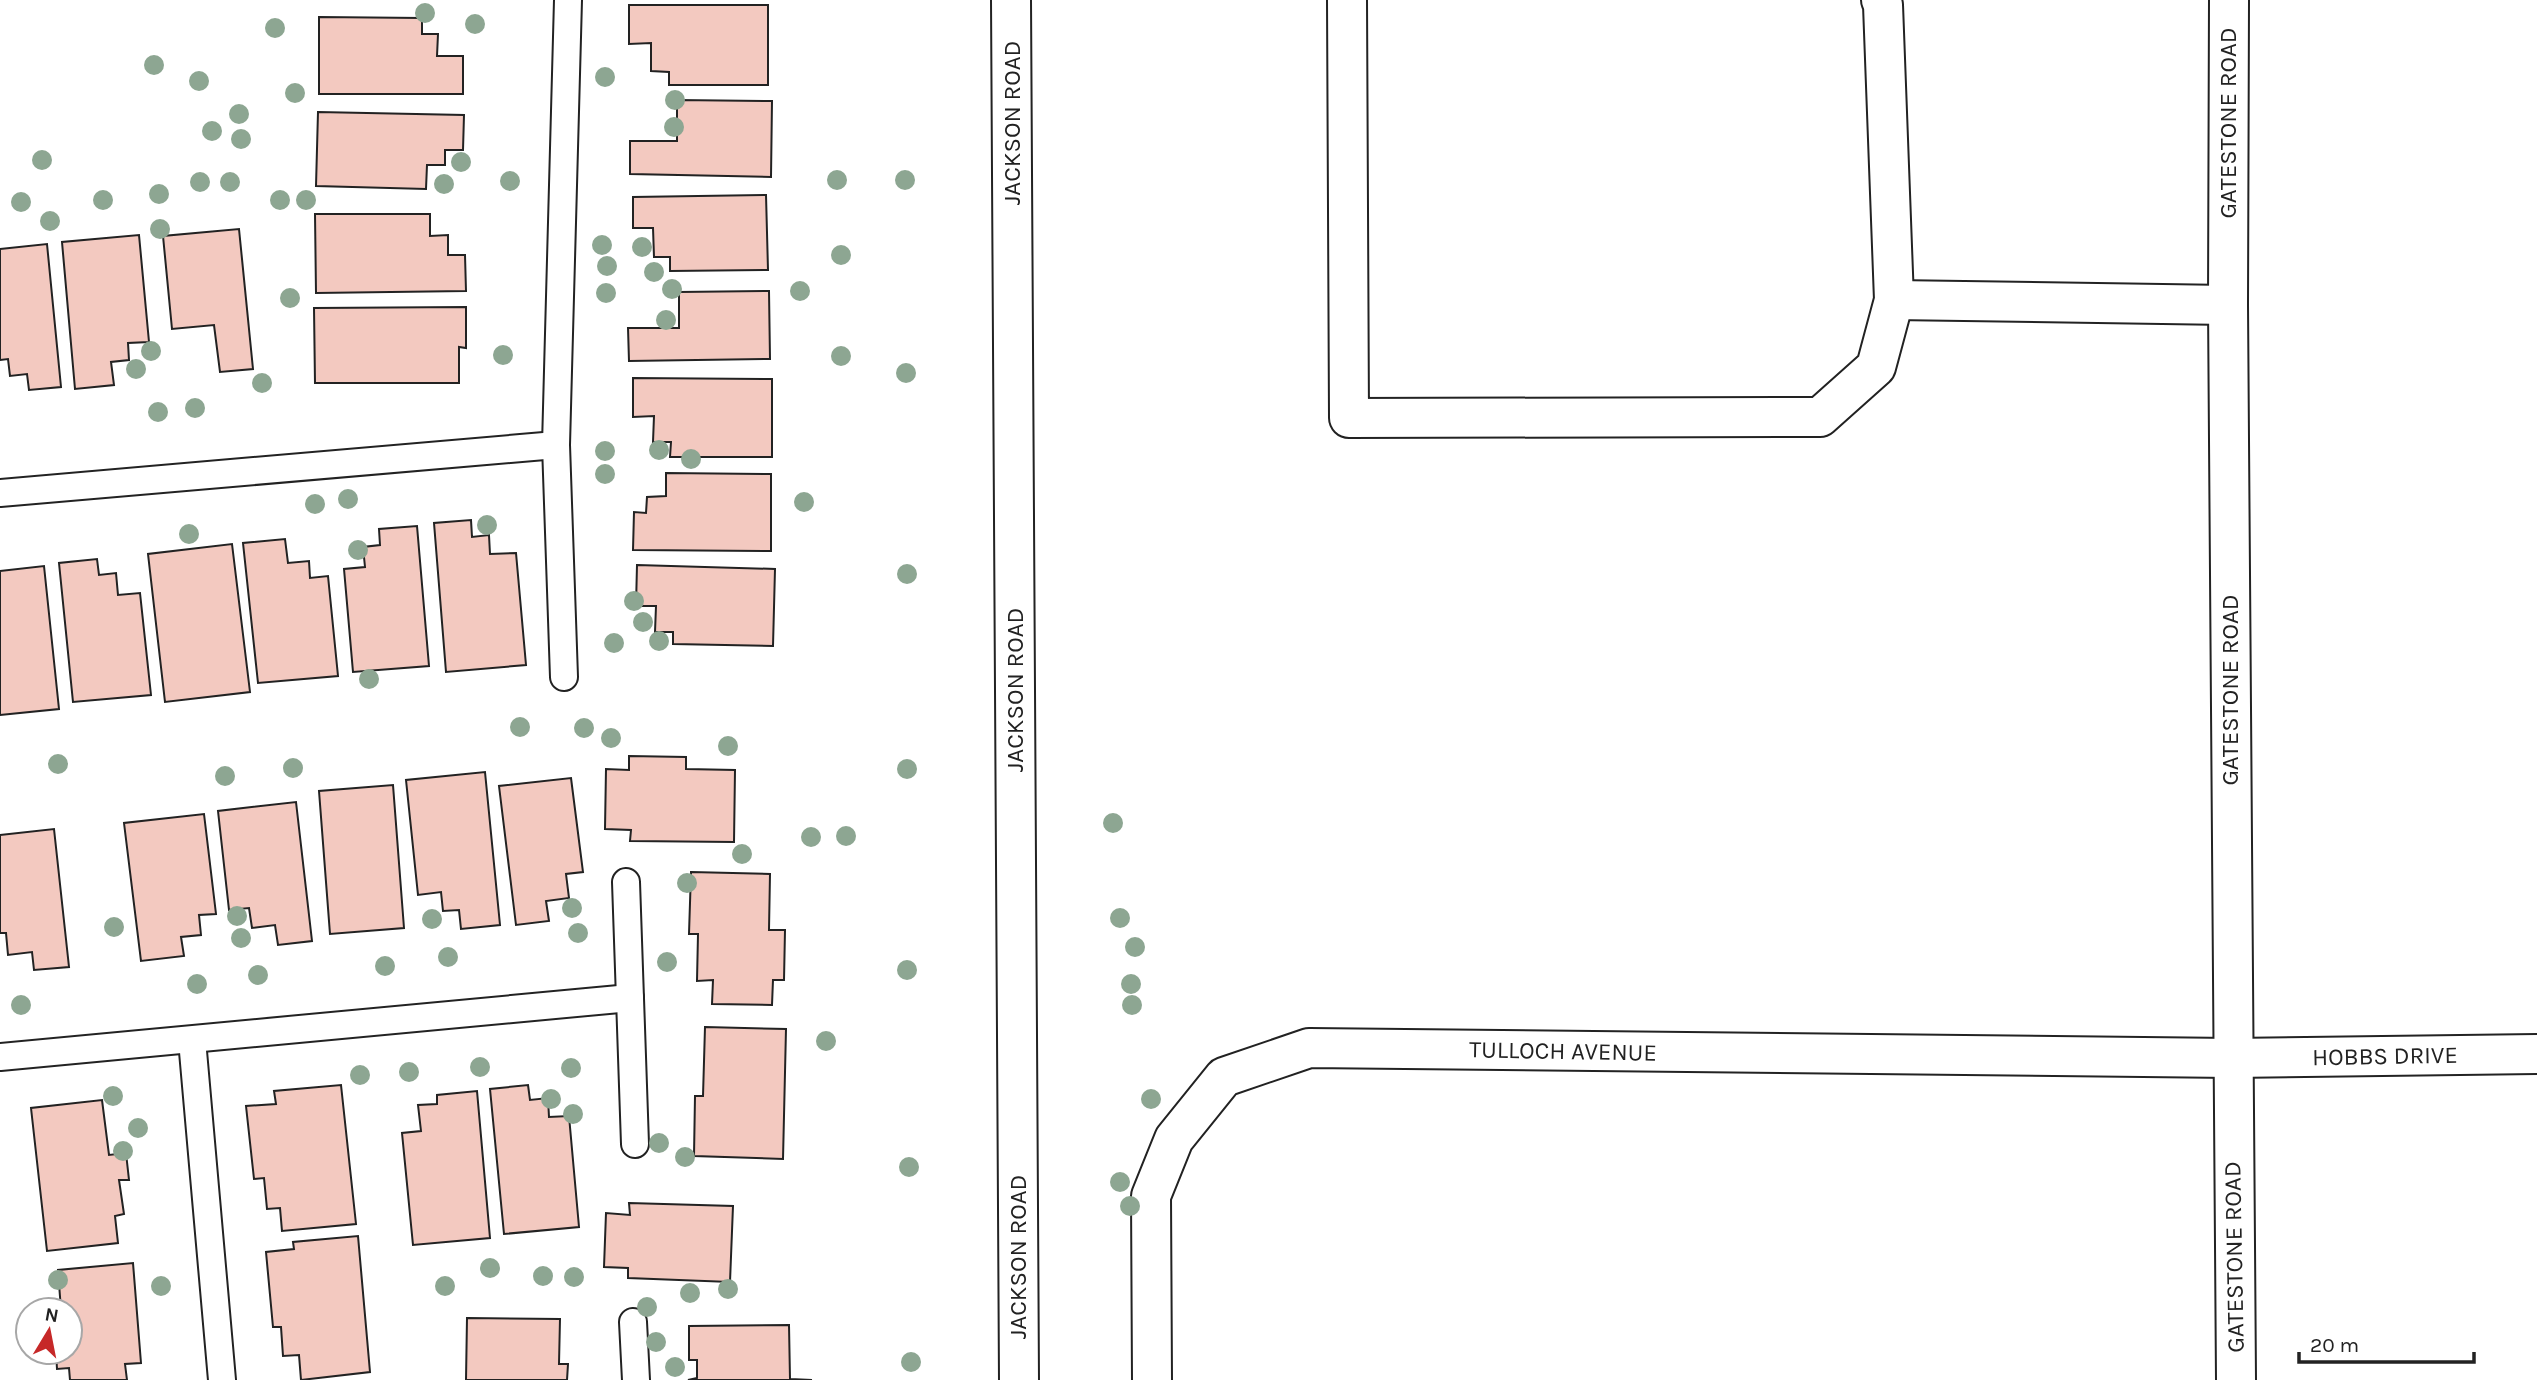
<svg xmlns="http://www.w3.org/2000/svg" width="2537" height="1380" viewBox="0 0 2537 1380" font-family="Karla,sans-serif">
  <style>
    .building { fill: #f3c9c0; stroke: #222; stroke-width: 2 }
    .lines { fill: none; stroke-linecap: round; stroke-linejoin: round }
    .service-casing { stroke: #222; stroke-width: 30 }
    .minor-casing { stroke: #222; stroke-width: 42 }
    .tertiary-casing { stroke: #222; stroke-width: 42 }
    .secondary-casing { stroke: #222; stroke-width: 42 }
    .service { stroke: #fff; stroke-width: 26 }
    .minor { stroke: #fff; stroke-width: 38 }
    .tertiary { stroke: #fff; stroke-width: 38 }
    .secondary { stroke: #fff; stroke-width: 38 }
    .tree { fill: #8da692 }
    .labels { text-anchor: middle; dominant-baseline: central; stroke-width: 5; stroke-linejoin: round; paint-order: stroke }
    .street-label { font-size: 24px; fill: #222; stroke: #fff }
  </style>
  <rect width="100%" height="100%" fill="#fff"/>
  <g class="building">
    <polygon points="629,5 768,5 768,85 669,85 669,72 651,71 651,43 629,44"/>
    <polygon points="319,17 422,18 422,34 438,34 437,56 463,56 463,94 319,94"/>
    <polygon points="677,100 772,101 771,177 630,174 630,141 677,141"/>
    <polygon points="318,112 464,115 463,150 445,150 445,165 427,165 426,189 316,186"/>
    <polygon points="766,195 768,270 670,271 670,257 654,257 653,228 633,228 633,197"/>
    <polygon points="315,214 430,214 430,236 448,235 448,255 465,255 466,291 316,293"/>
    <polygon points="239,229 253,369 220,372 214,325 172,329 163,236"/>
    <polygon points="139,235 149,342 128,343 129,360 111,362 114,385 75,389 62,242"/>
    <polygon points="47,244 61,387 29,390 27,374 10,376 8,359 0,360 0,249"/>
    <polygon points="769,291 770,359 629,361 628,328 679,328 679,292"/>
    <polygon points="466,307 466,348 459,347 459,383 315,383 314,308"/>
    <polygon points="633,378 772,379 772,457 670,457 671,442 653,442 654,416 633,417"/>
    <polygon points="666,473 771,474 771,551 633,550 634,512 646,513 647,497 666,496"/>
    <polygon points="471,520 472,537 489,535 490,554 516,553 526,665 446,672 434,523"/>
    <polygon points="417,526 429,666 353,672 344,569 365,567 363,547 380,545 379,529"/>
    <polygon points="285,539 288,563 309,561 310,578 328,576 338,676 258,683 243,543"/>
    <polygon points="232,544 250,692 165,702 148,554"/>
    <polygon points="97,559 99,575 116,573 118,595 140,593 151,695 73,702 59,563"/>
    <polygon points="637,565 775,569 773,646 673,644 673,632 655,632 656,606 636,606"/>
    <polygon points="44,566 59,709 0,715 0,571"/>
    <polygon points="629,756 686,757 686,769 735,770 734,842 630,841 631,830 605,829 606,769 629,770"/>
    <polygon points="485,772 500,925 461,929 459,910 443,911 441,892 418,895 406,780"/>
    <polygon points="571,778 583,872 566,874 569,898 546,901 549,921 516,925 499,786"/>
    <polygon points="393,785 404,928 330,934 319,791"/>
    <polygon points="296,802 312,941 278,945 275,925 252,928 249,908 229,910 218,811"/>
    <polygon points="204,814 216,914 199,915 201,935 181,937 184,956 141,961 124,823"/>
    <polygon points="54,829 69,967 34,970 32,952 8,955 6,933 0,933 0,835"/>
    <polygon points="691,872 770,874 769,930 785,930 784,980 773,980 772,1005 712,1004 713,980 697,981 698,934 689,934"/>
    <polygon points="705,1027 786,1029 783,1159 694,1156 695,1096 703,1096"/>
    <polygon points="341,1085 356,1224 282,1231 280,1208 267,1209 264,1178 254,1179 246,1106 276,1104 274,1091"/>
    <polygon points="528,1085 530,1100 548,1098 549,1117 569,1116 579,1227 504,1234 490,1089"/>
    <polygon points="477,1091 490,1238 413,1245 402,1133 421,1131 418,1105 437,1104 437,1095"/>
    <polygon points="102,1100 109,1155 126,1153 129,1180 119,1180 124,1214 115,1216 118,1243 47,1251 31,1108"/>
    <polygon points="629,1203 733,1206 730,1282 628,1278 628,1268 604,1267 606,1213 630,1215"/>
    <polygon points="358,1236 370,1372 301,1380 299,1355 283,1356 281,1327 273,1327 266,1252 294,1249 293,1242"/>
    <polygon points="133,1263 141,1363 125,1364 127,1380 70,1380 69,1368 57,1369 56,1352 70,1352 70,1310 61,1310 58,1270"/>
    <polygon points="467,1318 560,1319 559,1364 568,1364 567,1380 466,1380"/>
    <polygon points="789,1325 790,1379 812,1380 688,1380 697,1378 697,1360 689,1360 689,1326"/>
  </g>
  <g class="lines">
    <defs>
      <g id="service">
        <polyline points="0,493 556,445"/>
        <polyline points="564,677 556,445 568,0"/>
        <polyline points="626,882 635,1144"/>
        <polyline points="192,1040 222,1380"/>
        <polyline points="0,1057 630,998"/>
        <polyline points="633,1322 636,1380"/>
      </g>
      <g id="minor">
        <polyline points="1347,0 1349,418 1820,417 1876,367 1894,300 1883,5 1881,0"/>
        <polyline points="1894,300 2228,305"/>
        <polyline points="1152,1380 1151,1196 1174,1139 1224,1077 1309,1048 2232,1058 2537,1054"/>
      </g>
      <polyline id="tertiary" points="2229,0 2228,305 2236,1380"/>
      <polyline id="secondary" points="1011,0 1019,1380"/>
    </defs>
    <use href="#service" class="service-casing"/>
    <use href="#minor" class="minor-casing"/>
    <use href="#tertiary" class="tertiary-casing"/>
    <use href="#secondary" class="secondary-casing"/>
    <use href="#service" class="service"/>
    <use href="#minor" class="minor"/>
    <use href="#tertiary" class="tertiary"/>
    <use href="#secondary" class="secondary"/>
  </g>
  <g class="tree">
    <circle cx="425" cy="13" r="10"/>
    <circle cx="475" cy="24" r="10"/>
    <circle cx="275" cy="28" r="10"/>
    <circle cx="154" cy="65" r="10"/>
    <circle cx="605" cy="77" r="10"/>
    <circle cx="199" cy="81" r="10"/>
    <circle cx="295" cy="93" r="10"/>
    <circle cx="675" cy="100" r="10"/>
    <circle cx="239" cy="114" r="10"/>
    <circle cx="674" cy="127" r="10"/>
    <circle cx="212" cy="131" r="10"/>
    <circle cx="241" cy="139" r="10"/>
    <circle cx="42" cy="160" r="10"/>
    <circle cx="461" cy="162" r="10"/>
    <circle cx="837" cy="180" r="10"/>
    <circle cx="905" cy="180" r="10"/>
    <circle cx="510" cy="181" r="10"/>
    <circle cx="200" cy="182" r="10"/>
    <circle cx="230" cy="182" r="10"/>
    <circle cx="444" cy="184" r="10"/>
    <circle cx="159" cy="194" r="10"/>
    <circle cx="103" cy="200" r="10"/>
    <circle cx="280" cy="200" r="10"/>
    <circle cx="306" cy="200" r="10"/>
    <circle cx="21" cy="202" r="10"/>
    <circle cx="50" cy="221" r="10"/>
    <circle cx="160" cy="229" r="10"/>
    <circle cx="602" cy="245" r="10"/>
    <circle cx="642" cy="247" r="10"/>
    <circle cx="841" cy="255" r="10"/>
    <circle cx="607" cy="266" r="10"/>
    <circle cx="654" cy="272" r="10"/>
    <circle cx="672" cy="289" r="10"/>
    <circle cx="800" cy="291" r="10"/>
    <circle cx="606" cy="293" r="10"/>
    <circle cx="290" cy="298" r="10"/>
    <circle cx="666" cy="320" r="10"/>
    <circle cx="151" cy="351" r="10"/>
    <circle cx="503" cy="355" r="10"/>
    <circle cx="841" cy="356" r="10"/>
    <circle cx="136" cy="369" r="10"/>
    <circle cx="906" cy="373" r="10"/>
    <circle cx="262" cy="383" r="10"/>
    <circle cx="195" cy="408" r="10"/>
    <circle cx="158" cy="412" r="10"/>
    <circle cx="659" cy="450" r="10"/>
    <circle cx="605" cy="451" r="10"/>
    <circle cx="691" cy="459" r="10"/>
    <circle cx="605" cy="474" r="10"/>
    <circle cx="348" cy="499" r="10"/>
    <circle cx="804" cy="502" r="10"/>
    <circle cx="315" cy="504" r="10"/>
    <circle cx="487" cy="525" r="10"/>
    <circle cx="189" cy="534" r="10"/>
    <circle cx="358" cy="550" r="10"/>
    <circle cx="907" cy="574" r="10"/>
    <circle cx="634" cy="601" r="10"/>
    <circle cx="643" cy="622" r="10"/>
    <circle cx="659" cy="641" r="10"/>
    <circle cx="614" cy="643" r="10"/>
    <circle cx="369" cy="679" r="10"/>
    <circle cx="520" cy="727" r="10"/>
    <circle cx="584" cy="728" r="10"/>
    <circle cx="611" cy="738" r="10"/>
    <circle cx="728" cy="746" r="10"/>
    <circle cx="58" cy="764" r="10"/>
    <circle cx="293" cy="768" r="10"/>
    <circle cx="907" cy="769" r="10"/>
    <circle cx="225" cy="776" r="10"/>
    <circle cx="1113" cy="823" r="10"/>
    <circle cx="846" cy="836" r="10"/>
    <circle cx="811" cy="837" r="10"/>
    <circle cx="742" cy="854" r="10"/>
    <circle cx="687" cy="883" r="10"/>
    <circle cx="572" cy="908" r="10"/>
    <circle cx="237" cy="916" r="10"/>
    <circle cx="1120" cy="918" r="10"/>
    <circle cx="432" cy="919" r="10"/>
    <circle cx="114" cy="927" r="10"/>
    <circle cx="578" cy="933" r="10"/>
    <circle cx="241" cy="938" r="10"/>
    <circle cx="1135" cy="947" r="10"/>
    <circle cx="448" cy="957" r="10"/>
    <circle cx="667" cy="962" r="10"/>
    <circle cx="385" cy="966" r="10"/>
    <circle cx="907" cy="970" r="10"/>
    <circle cx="258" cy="975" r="10"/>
    <circle cx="197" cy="984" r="10"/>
    <circle cx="1131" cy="984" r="10"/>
    <circle cx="21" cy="1005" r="10"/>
    <circle cx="1132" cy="1005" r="10"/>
    <circle cx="826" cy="1041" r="10"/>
    <circle cx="480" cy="1067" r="10"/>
    <circle cx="571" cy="1068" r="10"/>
    <circle cx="409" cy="1072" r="10"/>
    <circle cx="360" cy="1075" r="10"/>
    <circle cx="113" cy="1096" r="10"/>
    <circle cx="551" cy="1099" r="10"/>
    <circle cx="1151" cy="1099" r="10"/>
    <circle cx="573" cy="1114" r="10"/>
    <circle cx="138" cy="1128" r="10"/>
    <circle cx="659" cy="1143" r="10"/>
    <circle cx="123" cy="1151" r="10"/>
    <circle cx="685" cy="1157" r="10"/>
    <circle cx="909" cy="1167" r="10"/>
    <circle cx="1120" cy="1182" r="10"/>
    <circle cx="1130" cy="1206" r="10"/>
    <circle cx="490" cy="1268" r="10"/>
    <circle cx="543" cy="1276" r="10"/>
    <circle cx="574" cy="1277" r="10"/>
    <circle cx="58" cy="1280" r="10"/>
    <circle cx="161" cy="1286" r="10"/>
    <circle cx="445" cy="1286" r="10"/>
    <circle cx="728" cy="1289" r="10"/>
    <circle cx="690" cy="1293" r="10"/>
    <circle cx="647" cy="1307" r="10"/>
    <circle cx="656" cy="1342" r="10"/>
    <circle cx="911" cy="1362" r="10"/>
    <circle cx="675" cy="1367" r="10"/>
  </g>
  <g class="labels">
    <g class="street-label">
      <text transform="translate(1012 123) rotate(-90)">JACKSON ROAD</text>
      <text transform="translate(2228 123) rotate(-90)">GATESTONE ROAD</text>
      <text transform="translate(1015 690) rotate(-90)">JACKSON ROAD</text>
      <text transform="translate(2230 690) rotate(-90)">GATESTONE ROAD</text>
      <text transform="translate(1563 1051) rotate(1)">TULLOCH AVENUE</text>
      <text transform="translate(2385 1056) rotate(-1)">HOBBS DRIVE</text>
      <text transform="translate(1018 1257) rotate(-90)">JACKSON ROAD</text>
      <text transform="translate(2234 1257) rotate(-91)">GATESTONE ROAD</text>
    </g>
  </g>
  <g transform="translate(49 1331) rotate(10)"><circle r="33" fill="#ffffff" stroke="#a7a7a7" stroke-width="2"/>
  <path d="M0-5L12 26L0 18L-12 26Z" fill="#c62828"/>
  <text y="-10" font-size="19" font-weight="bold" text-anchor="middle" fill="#222222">N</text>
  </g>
  <path d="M2299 1352v10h175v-10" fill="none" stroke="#222222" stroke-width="3.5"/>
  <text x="2310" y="1352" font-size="21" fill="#222222" stroke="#ffffff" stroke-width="5" paint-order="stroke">20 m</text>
</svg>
